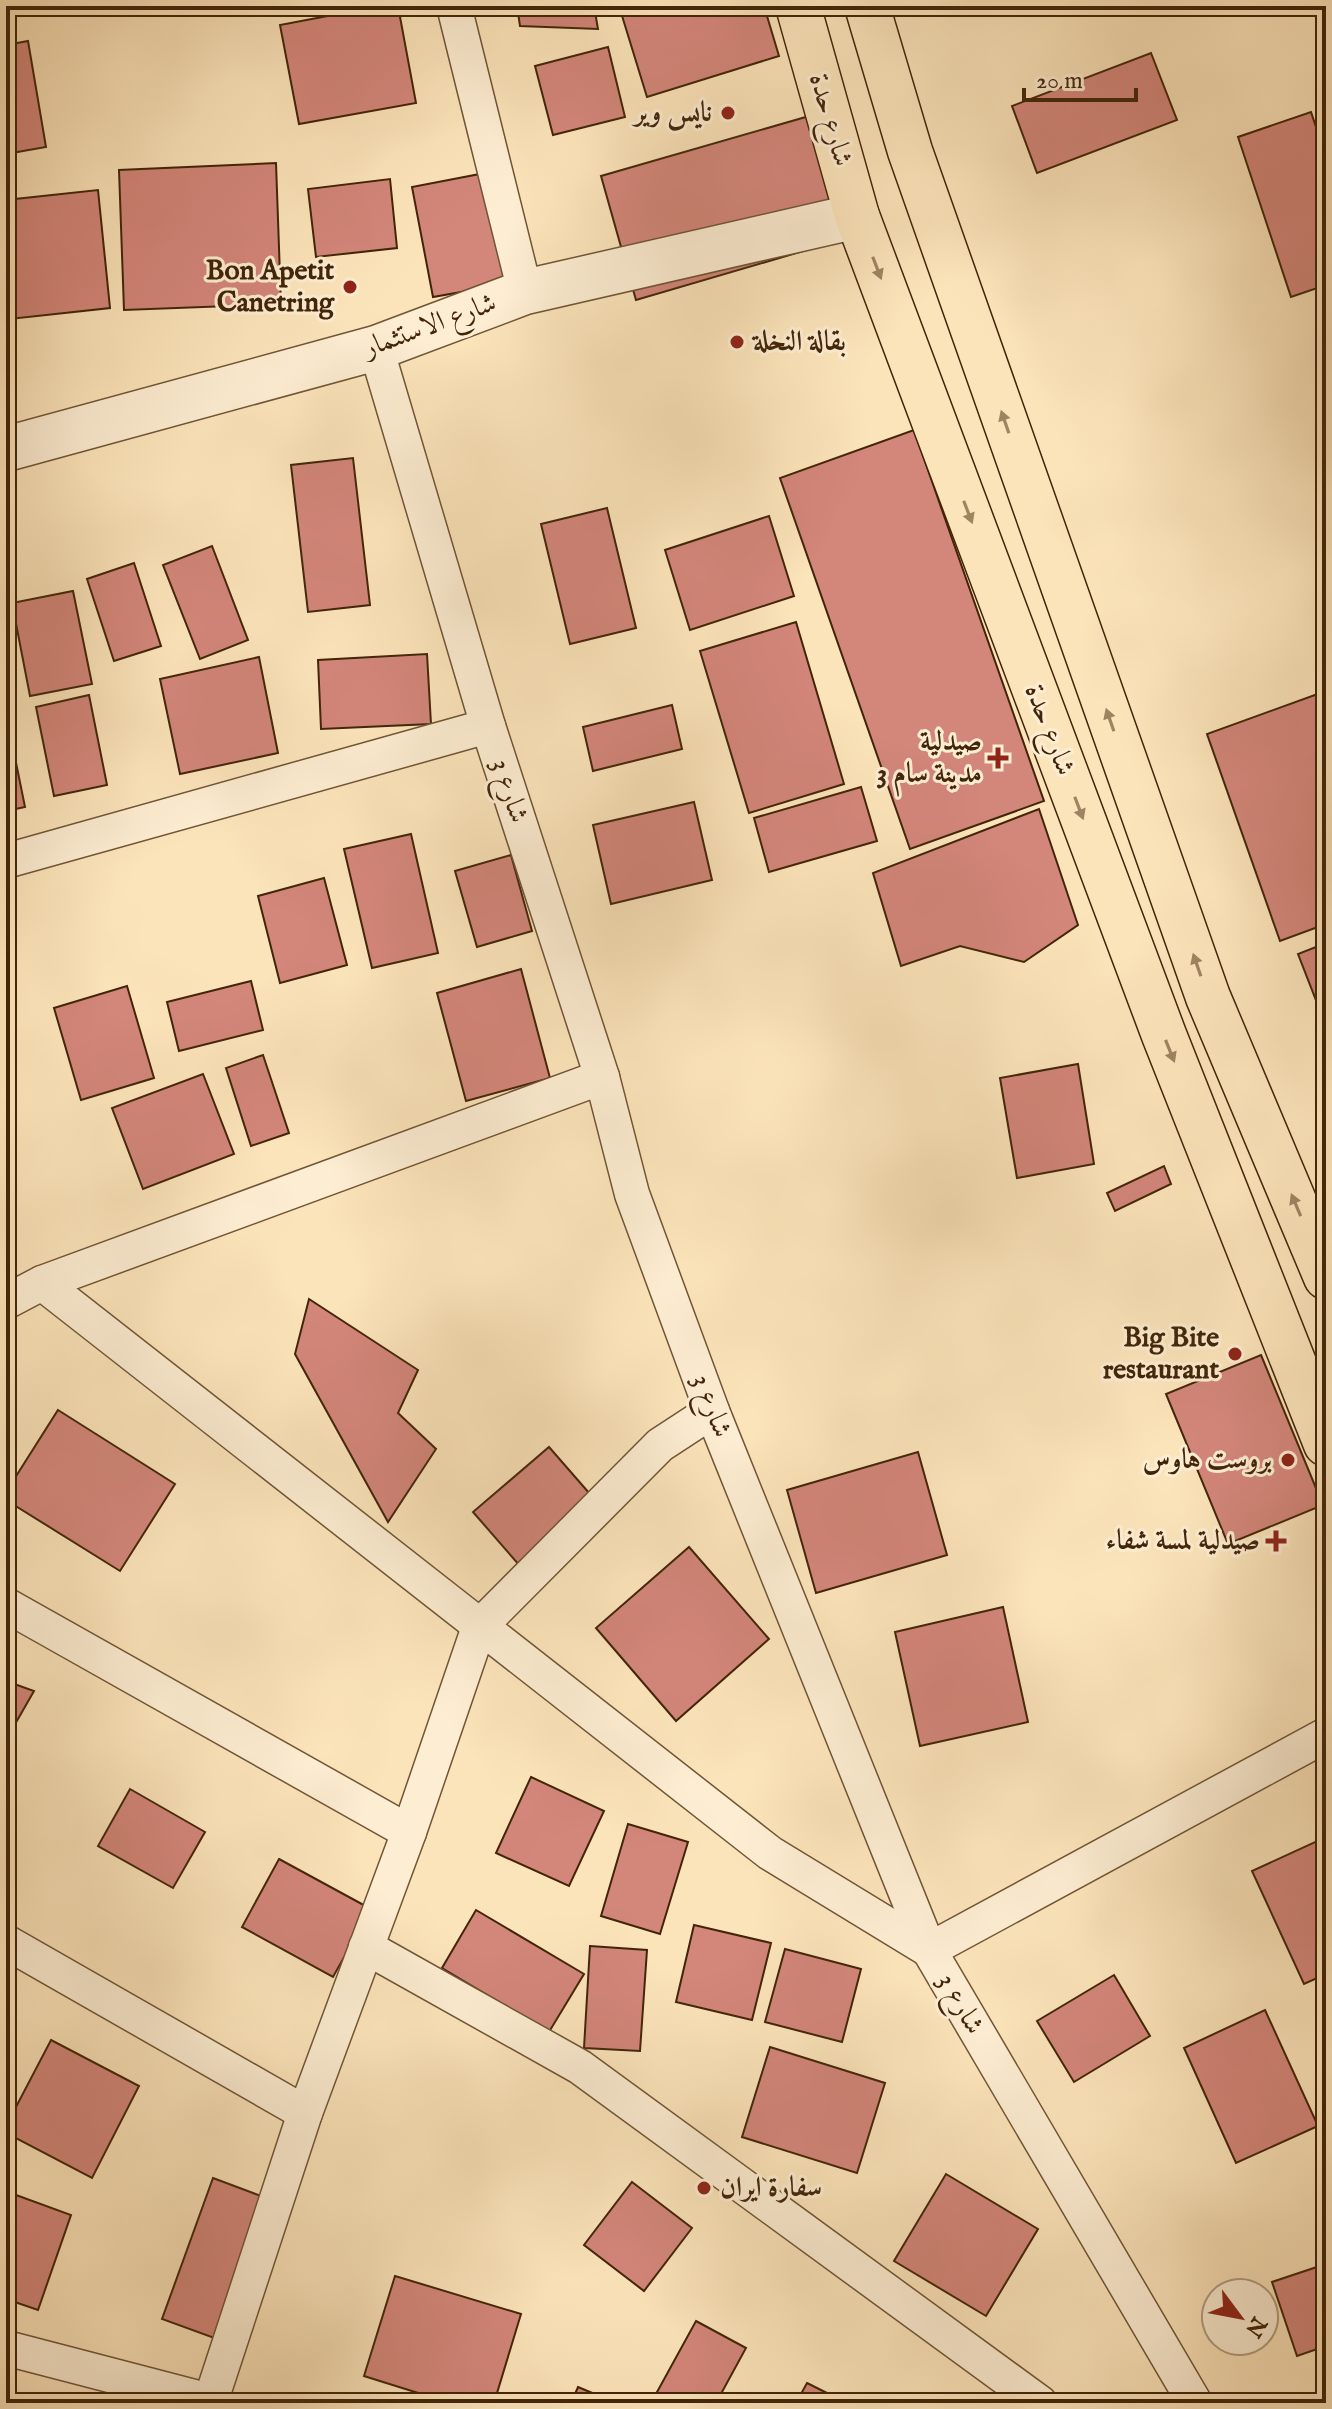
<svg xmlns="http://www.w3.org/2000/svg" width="1332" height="2409" viewBox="0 0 1332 2409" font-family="'IM FELL English',Amiri,serif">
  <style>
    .building { fill: #d3867a; stroke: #422509; stroke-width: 2 }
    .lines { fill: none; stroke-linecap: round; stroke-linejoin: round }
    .minor-casing { stroke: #705535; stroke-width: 37 }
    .tertiary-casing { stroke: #705535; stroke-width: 47 }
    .primary-casing { stroke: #422509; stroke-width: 47 }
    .minor { stroke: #fdedd2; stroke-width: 34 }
    .tertiary { stroke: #fdedd2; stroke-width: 44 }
    .primary { stroke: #fce4ba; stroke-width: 44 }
    .oneway { fill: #9f8462 }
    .poi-dot { fill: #8f2418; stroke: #fdedd2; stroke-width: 3 }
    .labels { text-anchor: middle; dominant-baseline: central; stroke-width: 6; stroke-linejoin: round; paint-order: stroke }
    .poi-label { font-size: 28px; font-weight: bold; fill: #422509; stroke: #fdedd2; text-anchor: end }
    .street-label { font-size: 28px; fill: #422509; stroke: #fdedd2 }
  </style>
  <rect width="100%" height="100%" fill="#fce4ba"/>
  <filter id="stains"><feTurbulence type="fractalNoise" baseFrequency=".0025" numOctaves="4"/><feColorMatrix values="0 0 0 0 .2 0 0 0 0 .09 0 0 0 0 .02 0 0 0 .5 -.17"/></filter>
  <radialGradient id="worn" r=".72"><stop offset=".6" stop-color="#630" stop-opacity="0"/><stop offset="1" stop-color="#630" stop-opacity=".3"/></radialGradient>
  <g class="building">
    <polygon points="380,6 398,6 416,103 299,124 280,25"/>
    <polygon points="517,6 594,6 598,29 520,26"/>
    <polygon points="619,6 764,6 779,56 647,97"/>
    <polygon points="28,41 46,147 6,154 6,45"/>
    <polygon points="608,47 625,117 553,135 535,66"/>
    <polygon points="1151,53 1177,120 1037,173 1012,106"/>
    <polygon points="823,112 858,235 636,300 601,176"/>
    <polygon points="1311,112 1326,157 1326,285 1291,297 1238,137"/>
    <polygon points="276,163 281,304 124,310 119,170"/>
    <polygon points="485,173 506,284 433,297 412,187"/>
    <polygon points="390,179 397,248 316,257 308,189"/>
    <polygon points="98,190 110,308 10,319 6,200"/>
    <polygon points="914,430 1044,801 910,849 780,478"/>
    <polygon points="353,458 370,605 308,612 291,465"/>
    <polygon points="607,508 636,628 570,644 541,524"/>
    <polygon points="769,516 794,596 690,630 665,550"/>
    <polygon points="212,546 248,640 200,659 163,565"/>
    <polygon points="134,563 161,646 114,661 87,579"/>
    <polygon points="73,591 92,684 30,696 12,603"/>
    <polygon points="796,622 844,784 749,813 700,651"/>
    <polygon points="427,654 431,724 321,729 318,660"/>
    <polygon points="259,657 278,753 180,774 160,679"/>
    <polygon points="1326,691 1326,924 1280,941 1207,734"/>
    <polygon points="89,695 107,785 54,796 36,707"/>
    <polygon points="672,705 682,749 593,771 583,727"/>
    <polygon points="9,728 25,807 6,811 6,729"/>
    <polygon points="861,787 877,841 769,872 754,818"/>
    <polygon points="694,802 712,880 611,904 593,825"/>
    <polygon points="1039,809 1078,925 1024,962 960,946 901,966 873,873"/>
    <polygon points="411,834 438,953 372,968 344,849"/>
    <polygon points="511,855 532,931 477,947 455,871"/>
    <polygon points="324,878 347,965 280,983 258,896"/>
    <polygon points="1326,943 1326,1026 1298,954"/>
    <polygon points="521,969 550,1078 466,1101 437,993"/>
    <polygon points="251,981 263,1030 179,1051 167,1002"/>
    <polygon points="127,986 154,1078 81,1100 54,1008"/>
    <polygon points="263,1055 289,1133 251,1146 226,1068"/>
    <polygon points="1078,1064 1094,1164 1017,1178 1000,1078"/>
    <polygon points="203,1074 234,1154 143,1189 112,1108"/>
    <polygon points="1164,1166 1171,1184 1115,1211 1107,1193"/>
    <polygon points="309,1299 418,1370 398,1413 436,1449 388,1522 295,1354"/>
    <polygon points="1261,1355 1323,1505 1228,1544 1166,1394"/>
    <polygon points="58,1410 175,1484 120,1571 6,1500 6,1492"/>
    <polygon points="549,1447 603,1509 527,1574 473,1512"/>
    <polygon points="918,1452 947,1555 816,1593 787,1490"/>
    <polygon points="689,1547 769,1639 676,1721 596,1628"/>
    <polygon points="1003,1607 1028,1722 920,1746 895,1632"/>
    <polygon points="6,1681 34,1691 6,1740"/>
    <polygon points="531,1777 604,1811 569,1886 496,1853"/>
    <polygon points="130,1789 205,1832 173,1888 98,1846"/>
    <polygon points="628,1824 688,1842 660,1934 601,1916"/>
    <polygon points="1326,1837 1326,1974 1304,1984 1252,1871"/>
    <polygon points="279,1859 371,1909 333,1977 242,1927"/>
    <polygon points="476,1910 584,1974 549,2032 442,1968"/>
    <polygon points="694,1925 771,1943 752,2020 676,2002"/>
    <polygon points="590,1946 647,1950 640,2051 584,2048"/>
    <polygon points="785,1949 861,1969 842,2042 765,2022"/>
    <polygon points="1114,1975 1150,2036 1074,2082 1037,2021"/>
    <polygon points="1265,2010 1318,2126 1236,2163 1184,2048"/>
    <polygon points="51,2040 139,2086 92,2178 6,2133 6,2126"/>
    <polygon points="770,2047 885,2083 857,2173 742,2137"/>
    <polygon points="946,2174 1038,2229 986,2316 894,2261"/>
    <polygon points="213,2178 269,2199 217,2339 162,2319"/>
    <polygon points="632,2182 692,2228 644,2291 584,2245"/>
    <polygon points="16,2195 71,2215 38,2310 6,2299 6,2224"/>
    <polygon points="1326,2264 1326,2346 1297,2356 1272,2282"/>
    <polygon points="395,2276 521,2314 494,2403 450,2403 364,2376"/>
    <polygon points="696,2321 746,2348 716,2403 651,2403"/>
    <polygon points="807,2383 847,2403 796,2403"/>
    <polygon points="578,2387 616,2403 571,2403"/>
  </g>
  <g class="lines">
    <defs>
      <g id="minor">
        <polyline points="454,6 525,292"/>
        <polyline points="376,348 488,726 602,1077 632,1194 712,1411 929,1950 1195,2403"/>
        <polyline points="6,861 488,726"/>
        <polyline points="42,1283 770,1853 929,1950 1326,1735"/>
        <polyline points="6,1302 42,1283 602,1077"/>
        <polyline points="6,1605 409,1832"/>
        <polyline points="6,1942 305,2113"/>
        <polyline points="366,1947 580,2067 1040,2403"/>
        <polyline points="6,2348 217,2403"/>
        <polyline points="210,2403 305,2113 409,1832 479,1627 660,1445 712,1411"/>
      </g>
      <polyline id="tertiary" points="6,449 376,348 525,292 857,216"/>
      <g id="primary">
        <polyline points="798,6 857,216 1164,1035 1326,1444"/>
        <polyline points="867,6 910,151 1208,997 1326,1277"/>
      </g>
    </defs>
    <use href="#minor" class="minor-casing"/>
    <use href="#tertiary" class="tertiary-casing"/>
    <use href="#primary" class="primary-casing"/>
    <use href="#minor" class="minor"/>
    <use href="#tertiary" class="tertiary"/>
    <use href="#primary" class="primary"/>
  </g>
  <defs><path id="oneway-solid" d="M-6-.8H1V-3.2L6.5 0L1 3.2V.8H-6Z" transform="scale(2)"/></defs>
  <g class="oneway">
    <use href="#oneway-solid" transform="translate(877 268) rotate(69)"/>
    <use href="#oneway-solid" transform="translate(1005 422) rotate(-109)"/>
    <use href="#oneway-solid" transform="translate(968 512) rotate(69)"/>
    <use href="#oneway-solid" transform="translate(1110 720) rotate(-109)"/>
    <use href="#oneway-solid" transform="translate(1079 808) rotate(69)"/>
    <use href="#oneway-solid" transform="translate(1197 965) rotate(-109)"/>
    <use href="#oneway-solid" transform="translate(1170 1051) rotate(68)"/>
    <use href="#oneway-solid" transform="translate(1296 1205) rotate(-113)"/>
  </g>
  <g class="poi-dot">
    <circle cx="728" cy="113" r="8"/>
    <circle cx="350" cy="287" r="8"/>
    <circle cx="737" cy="342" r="8"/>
    <path d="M994 746h8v8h8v8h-8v8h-8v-8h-8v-8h8z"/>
    <circle cx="1235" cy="1354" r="8"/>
    <circle cx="1288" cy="1460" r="8"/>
    <path d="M1272 1529h8v8h8v8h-8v8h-8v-8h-8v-8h8z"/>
    <circle cx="704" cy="2188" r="8"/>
  </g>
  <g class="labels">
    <g class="poi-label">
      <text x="712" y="113">نايس وير</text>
      <text x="334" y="271">Bon Apetit<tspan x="334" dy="32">Canetring</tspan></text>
      <text x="753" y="342" text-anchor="start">بقالة النخلة</text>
      <text x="982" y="742">صيدلية<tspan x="982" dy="32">مدينة سام 3</tspan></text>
      <text x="1219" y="1338">Big Bite<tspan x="1219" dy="32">restaurant</tspan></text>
      <text x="1272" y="1460">بروست هاوس</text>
      <text x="1260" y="1541">صيدلية لمسة شفاء</text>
      <text x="720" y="2188" text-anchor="start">سفارة ايران</text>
    </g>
    <g class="street-label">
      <text transform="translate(830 120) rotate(74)">شارع حدة</text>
      <text transform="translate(430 326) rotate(-20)">شارع الاستثمار</text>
      <text transform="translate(1049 730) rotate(69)">شارع حدة</text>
      <text transform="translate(509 791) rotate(72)">شارع 3</text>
      <text transform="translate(711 1406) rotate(69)">شارع 3</text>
      <text transform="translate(960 2004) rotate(60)">شارع 3</text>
    </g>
  </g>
  <rect width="1332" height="2409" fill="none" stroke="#fce4ba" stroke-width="32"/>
  <rect x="8" y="8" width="1316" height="2393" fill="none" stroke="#422509" stroke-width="4"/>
  <rect x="16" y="16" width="1300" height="2377" fill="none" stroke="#422509" stroke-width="2"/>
  <g transform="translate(1240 2317) rotate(122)"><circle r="38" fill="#fdedd2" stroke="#b29d82" stroke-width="2"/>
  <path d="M0-6L14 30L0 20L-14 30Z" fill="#8f2418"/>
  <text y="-12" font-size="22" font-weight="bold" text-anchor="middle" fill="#422509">N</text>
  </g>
  <path d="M1024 88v12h112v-12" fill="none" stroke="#422509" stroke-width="4"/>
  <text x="1036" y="88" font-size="24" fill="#422509" stroke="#fdedd2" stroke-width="6" paint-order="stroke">20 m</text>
  <rect width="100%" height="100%" filter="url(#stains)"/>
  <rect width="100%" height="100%" fill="url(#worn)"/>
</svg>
